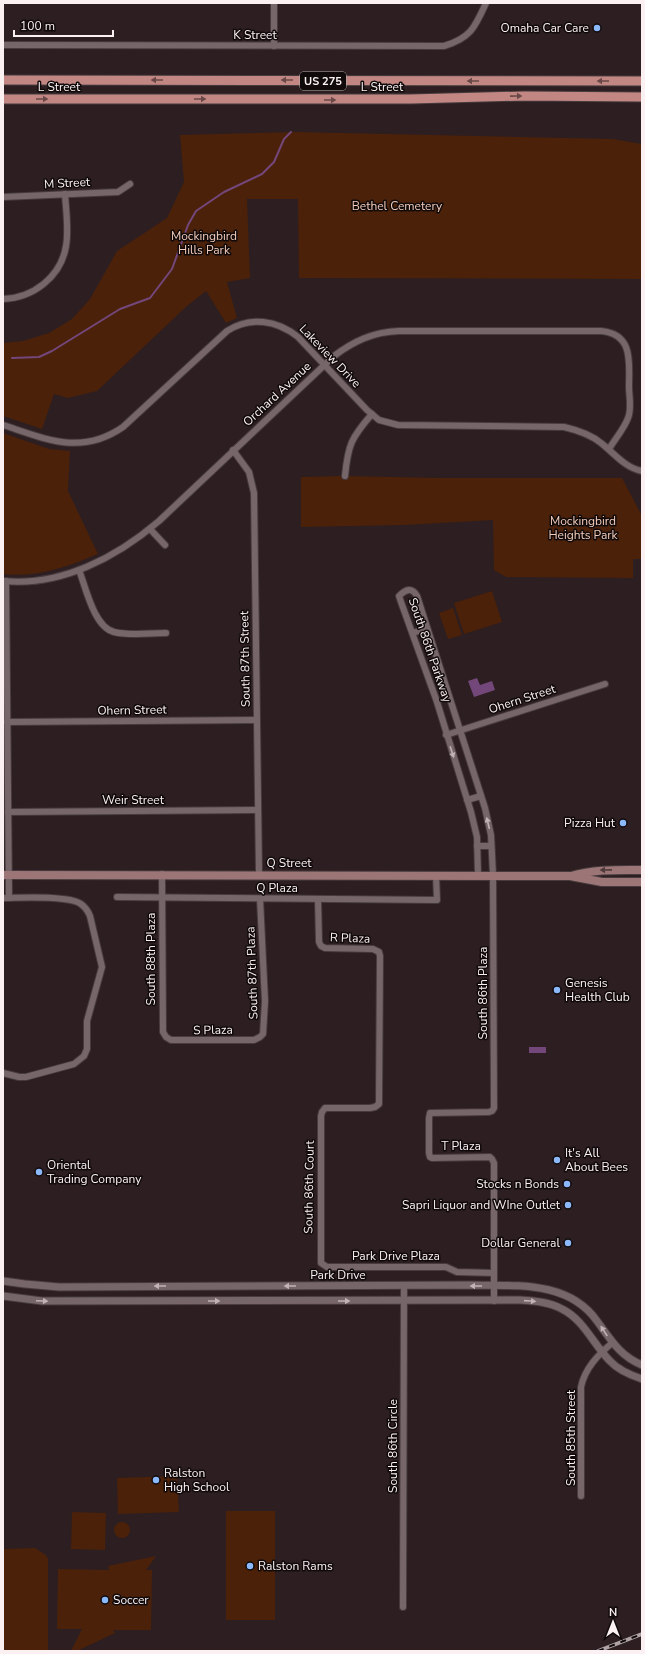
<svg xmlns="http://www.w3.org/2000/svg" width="645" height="1654" viewBox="0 0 645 1654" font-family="'Nunito Sans',sans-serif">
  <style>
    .green { fill: #4b210a }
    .water { fill: #74477b }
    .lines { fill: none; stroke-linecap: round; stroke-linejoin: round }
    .stream { stroke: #74477b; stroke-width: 2 }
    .minor-casing { stroke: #473b3e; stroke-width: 8 }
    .tertiary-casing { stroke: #473b3e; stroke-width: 9 }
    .secondary-casing { stroke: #473b3e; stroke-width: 10 }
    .primary-casing { stroke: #473b3e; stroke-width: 11 }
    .minor { stroke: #776669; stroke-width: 6 }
    .tertiary { stroke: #776669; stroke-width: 7 }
    .secondary { stroke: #9c7676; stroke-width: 8 }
    .primary { stroke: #c28783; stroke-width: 9 }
    .rail-casing { stroke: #afa3a6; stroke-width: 3.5 }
    .rail { stroke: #100a0b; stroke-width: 2; stroke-dasharray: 6; stroke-linecap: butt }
    .oneway { fill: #694847 }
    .oneway2 { fill: #c0b2b5 }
    .oneway3 { fill: #4f3b3b }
    .poi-dot { fill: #8cb9fc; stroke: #100a0b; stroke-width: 1.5 }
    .labels { text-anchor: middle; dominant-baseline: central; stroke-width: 3; stroke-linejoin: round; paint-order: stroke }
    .shield { fill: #100a0b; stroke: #b4acad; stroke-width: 1 }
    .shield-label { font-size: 11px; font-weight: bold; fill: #fbf1f3 }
    .poi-label { font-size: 12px; fill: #fbf1f3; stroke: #100a0b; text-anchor: start }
    .street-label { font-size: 12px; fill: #fbf1f3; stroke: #100a0b }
    .park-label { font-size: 12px; fill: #f3ccba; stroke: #100a0b }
  </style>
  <rect width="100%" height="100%" fill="#2c1e21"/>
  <g class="green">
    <polygon points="296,132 613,139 642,144 642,279 299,278 298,199 247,199 250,278 227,282 237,318 226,323 206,291 187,306 97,391 68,398 54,394 42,429 3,416 3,343 23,341 49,333 72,319 90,299 117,251 167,218 184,182 180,135"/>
    <path d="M3,433L49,449L70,451L68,491L98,554C68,567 36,578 3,574Z"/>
    <polygon points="342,476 442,478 622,478 641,514 642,514 642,559 633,559 633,578 506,577 494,570 493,520 405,525 301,527 301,477"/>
    <polygon points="492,591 502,622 464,634 454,603"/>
    <polygon points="453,608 462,635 448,639 439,613"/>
    <polygon points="177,1476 179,1512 118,1514 117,1478"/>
    <rect x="226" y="1511" width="49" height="109"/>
    <polygon points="72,1512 106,1513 105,1550 71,1549"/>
    <circle cx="122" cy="1530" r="8"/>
    <polygon points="35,1548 46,1555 48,1559 48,1651 3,1651 3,1549"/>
    <polygon points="156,1556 146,1570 152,1570 151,1630 113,1630 115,1633 77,1651 71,1651 82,1629 57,1629 58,1569 109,1570 108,1566"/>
  </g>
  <g class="water">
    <polygon points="477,678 480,685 492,681 495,690 474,697 468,681"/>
    <rect x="529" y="1047" width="17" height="6"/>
  </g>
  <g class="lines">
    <polyline class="stream" points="12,358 39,357 52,351 120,309 150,298 172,269 188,225 196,211 224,192 262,174 274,162 284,139 291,132"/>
    <defs>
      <g id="minor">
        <path d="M3,45L444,46C471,38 475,27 486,3"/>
        <polyline points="274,46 274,3"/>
        <polyline points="3,197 118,192 130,184"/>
        <path d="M3,299C33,298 61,277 66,246C69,230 66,211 65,194"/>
        <path d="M3,425C46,439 81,456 123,427L227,331C250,316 277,320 298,337L367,410L379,420L398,425L564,427C577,430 590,434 601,443C614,453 625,468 642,471"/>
        <polyline points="233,450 249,472 254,493 259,874"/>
        <path d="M345,476C348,445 351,438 372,414"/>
        <polyline points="150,529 165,545"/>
        <path d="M79,570C86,588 94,627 114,632C128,636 151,633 166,633"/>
        <path d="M3,581C61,587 117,557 159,521L334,356C354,341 373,332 399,331H601C634,334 629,363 629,387C629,396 632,409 628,418C624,429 615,439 609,449"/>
        <polyline points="6,581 9,898"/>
        <polyline points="413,633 427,628"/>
        <polyline points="7,722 257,720"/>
        <polyline points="446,735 605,684"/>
        <polyline points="467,800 481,796"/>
        <polyline points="8,812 258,810"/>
        <polyline points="477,846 491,846"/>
        <polyline points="162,874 163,1032 166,1037 171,1040 254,1040 260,1037 263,1034 265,1001 260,899"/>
        <path d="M478,875L477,837L471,812L437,702L401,602L399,596C406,589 412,587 417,596L485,808L491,835L493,875L494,1108L492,1111L489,1112L430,1113L429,1118V1153L430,1157L432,1158L490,1157L492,1159L494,1163V1301"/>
        <polyline points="117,897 437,900 436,875"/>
        <path d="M3,898C20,898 69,895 81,904C85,907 88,911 90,916L102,967L87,1021V1049L84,1056L74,1064L26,1077H19L3,1073"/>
        <polyline points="318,899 319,942 321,946 325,948 373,949 379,952 380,956 379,1104 375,1107 370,1108 325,1108 322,1112 321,1116 321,1263 327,1267 446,1267 457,1272 494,1273"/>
        <path d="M581,1496V1387C585,1368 598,1355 612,1343"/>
        <polyline points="403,1607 404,1286"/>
      </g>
      <g id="tertiary">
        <path d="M3,1281L25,1284L59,1287L470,1285C515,1286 568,1280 597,1321C611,1340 620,1356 642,1365"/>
        <path d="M3,1296L42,1301L520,1300C535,1301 549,1302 562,1309C584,1320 593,1344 610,1361C618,1370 630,1375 642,1379"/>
      </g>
      <g id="secondary">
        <polyline points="3,875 570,876 602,882 642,882"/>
        <path d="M571,876C595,869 618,870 642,870"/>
      </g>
      <g id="primary">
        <polyline points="3,80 642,81"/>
        <polyline points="3,99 411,99 524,96 642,97"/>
      </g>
    </defs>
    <use href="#minor" class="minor-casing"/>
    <use href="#tertiary" class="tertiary-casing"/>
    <use href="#secondary" class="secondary-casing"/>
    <use href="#primary" class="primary-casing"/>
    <use href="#minor" class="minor"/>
    <use href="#tertiary" class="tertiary"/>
    <use href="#secondary" class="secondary"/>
    <use href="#primary" class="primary"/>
    <defs>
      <polyline id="rail" points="598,1651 642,1634"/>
    </defs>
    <use href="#rail" class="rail-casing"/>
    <use href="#rail" class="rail"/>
  </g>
  <defs><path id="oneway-solid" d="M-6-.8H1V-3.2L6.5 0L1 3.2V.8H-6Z"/></defs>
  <g class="oneway">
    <use href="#oneway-solid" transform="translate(157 80) rotate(-180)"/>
    <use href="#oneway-solid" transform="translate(287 80) rotate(-180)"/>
    <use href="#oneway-solid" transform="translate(473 81) rotate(-180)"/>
    <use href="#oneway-solid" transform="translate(603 81) rotate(-180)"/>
    <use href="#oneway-solid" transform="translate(516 96) rotate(-1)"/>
    <use href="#oneway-solid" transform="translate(42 99)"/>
    <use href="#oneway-solid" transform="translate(200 99)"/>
    <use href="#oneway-solid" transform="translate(330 100)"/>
  </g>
  <g class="oneway2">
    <use href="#oneway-solid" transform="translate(452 752) rotate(72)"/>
    <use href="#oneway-solid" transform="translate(488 823) rotate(-103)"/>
    <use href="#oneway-solid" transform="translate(160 1286) rotate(180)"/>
    <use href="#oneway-solid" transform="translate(290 1286) rotate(180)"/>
    <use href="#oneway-solid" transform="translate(476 1286) rotate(-180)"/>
    <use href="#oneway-solid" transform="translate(42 1301) rotate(3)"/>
    <use href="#oneway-solid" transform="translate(214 1301)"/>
    <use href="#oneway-solid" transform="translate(344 1301)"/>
    <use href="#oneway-solid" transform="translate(530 1301) rotate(4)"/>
    <use href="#oneway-solid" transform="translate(604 1331) rotate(-123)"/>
  </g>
  <use class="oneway3" href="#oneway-solid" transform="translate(606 870) rotate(179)"/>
  <g class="poi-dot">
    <circle cx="597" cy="28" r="4"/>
    <circle cx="623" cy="823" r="4"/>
    <circle cx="557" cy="990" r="4"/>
    <circle cx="557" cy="1160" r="4"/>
    <circle cx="39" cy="1172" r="4"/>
    <circle cx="567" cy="1184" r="4"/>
    <circle cx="568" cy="1205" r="4"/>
    <circle cx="568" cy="1243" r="4"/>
    <circle cx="156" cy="1480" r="4"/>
    <circle cx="250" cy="1566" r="4"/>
    <circle cx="105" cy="1600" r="4"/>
  </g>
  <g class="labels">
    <rect class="shield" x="300" y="72" width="46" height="18" rx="3"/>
    <g class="shield-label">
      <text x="323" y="81">US 275</text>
    </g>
    <g class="poi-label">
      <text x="589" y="28" text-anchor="end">Omaha Car Care</text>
      <text x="615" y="823" text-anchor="end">Pizza Hut</text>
      <text x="565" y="983">Genesis<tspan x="565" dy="14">Health Club</tspan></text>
      <text x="565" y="1153">It's All<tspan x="565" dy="14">About Bees</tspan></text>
      <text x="47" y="1165">Oriental<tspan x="47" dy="14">Trading Company</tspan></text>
      <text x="559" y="1184" text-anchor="end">Stocks n Bonds</text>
      <text x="560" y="1205" text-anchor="end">Sapri Liquor and WIne Outlet</text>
      <text x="560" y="1243" text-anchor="end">Dollar General</text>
      <text x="164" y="1473">Ralston<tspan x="164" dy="14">High School</tspan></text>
      <text x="258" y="1566">Ralston Rams</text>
      <text x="113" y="1600">Soccer</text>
    </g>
    <g class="street-label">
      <text x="255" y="35">K Street</text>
      <text x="59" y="87">L Street</text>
      <text x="382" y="87">L Street</text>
      <text transform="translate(67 183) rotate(-3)">M Street</text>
      <text transform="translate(330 356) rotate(46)">Lakeview Drive</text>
      <text transform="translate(277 394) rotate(-43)">Orchard Avenue</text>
      <text transform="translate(430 650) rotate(71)">South 86th Parkway</text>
      <text transform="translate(245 659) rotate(-91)">South 87th Street</text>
      <text transform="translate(522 699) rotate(-18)">Ohern Street</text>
      <text transform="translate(132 710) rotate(-1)">Ohern Street</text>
      <text x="133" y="800">Weir Street</text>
      <text x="289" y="863">Q Street</text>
      <text x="277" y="888">Q Plaza</text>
      <text transform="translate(350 938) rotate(2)">R Plaza</text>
      <text transform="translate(151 959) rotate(-90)">South 88th Plaza</text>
      <text transform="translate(252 973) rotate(-92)">South 87th Plaza</text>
      <text transform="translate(483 993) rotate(-90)">South 86th Plaza</text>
      <text transform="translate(213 1030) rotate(-1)">S Plaza</text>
      <text x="461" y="1146">T Plaza</text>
      <text transform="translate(309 1187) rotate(-89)">South 86th Court</text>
      <text x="396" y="1256">Park Drive Plaza</text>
      <text x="338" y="1275">Park Drive</text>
      <text transform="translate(571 1438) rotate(-90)">South 85th Street</text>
      <text transform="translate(393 1446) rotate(-90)">South 86th Circle</text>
    </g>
    <g class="park-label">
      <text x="397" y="206">Bethel Cemetery</text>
      <text x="204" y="236">Mockingbird<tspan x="204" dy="14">Hills Park</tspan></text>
      <text x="583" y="521">Mockingbird<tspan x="583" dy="14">Heights Park</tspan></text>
    </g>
  </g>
  <rect width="645" height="1654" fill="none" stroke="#fbf1f3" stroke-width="8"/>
  <g transform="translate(613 1622)" stroke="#100a0b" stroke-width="3" paint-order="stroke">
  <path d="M0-3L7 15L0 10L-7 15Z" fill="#fbf1f3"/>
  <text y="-6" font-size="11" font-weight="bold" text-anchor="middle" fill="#fbf1f3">N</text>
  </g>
  <path d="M14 30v6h99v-6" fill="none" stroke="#fbf1f3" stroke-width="2"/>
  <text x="20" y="30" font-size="12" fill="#fbf1f3" stroke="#100a0b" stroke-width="3" paint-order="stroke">100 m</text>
</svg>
